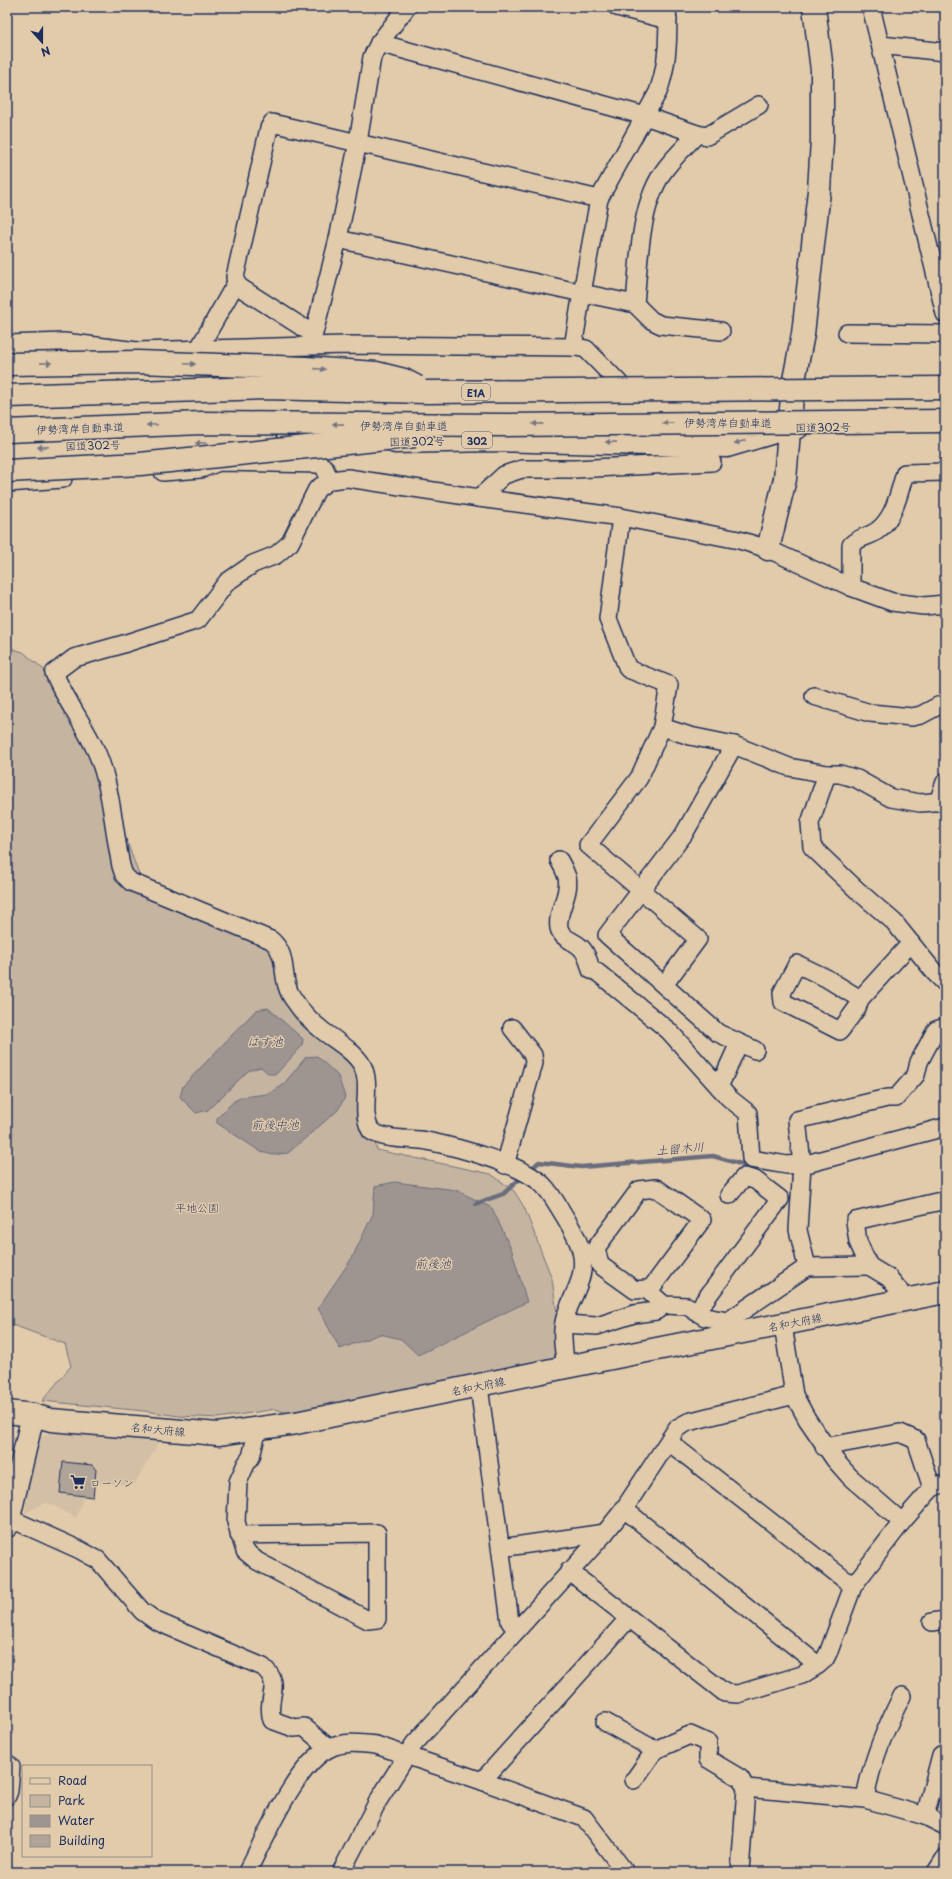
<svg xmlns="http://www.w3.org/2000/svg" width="952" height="1879" viewBox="0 0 952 1879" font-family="'Playpen Sans','Klee One',sans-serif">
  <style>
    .built { fill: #d3bfa5 }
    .green { fill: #c5b4a0; stroke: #70727f }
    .water { fill: #9e9591; stroke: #6a6c7d }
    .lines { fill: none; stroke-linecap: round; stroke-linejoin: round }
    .stream { stroke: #6a6c7d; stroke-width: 4.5 }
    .building { fill: #b0a498; stroke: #1b2f5e }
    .street-casing { stroke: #1b2f5e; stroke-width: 20 }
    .secondary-casing { stroke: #1b2f5e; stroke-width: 25 }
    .highway-casing { stroke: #1b2f5e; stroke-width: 25 }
    .street { stroke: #e2cbab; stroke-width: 17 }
    .secondary { stroke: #e2cbab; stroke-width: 22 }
    .highway { stroke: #e2cbab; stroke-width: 22 }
    .highway-bridge-casing { stroke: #1b2f5e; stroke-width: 25; stroke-linecap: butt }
    .highway-bridge { stroke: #e2cbab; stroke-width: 22 }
    .oneway { fill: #757581 }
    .labels { text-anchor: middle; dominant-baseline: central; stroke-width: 3; stroke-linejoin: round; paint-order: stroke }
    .shield { fill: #e2cbab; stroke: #575e75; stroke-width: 1 }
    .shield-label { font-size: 10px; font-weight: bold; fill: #1b2f5e }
    .street-label { font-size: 11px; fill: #1b2f5e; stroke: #e2cbab }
    .park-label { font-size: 11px; fill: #2c3c65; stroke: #e2cbab }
    .poi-label { font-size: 11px; fill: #1b2f5e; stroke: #e2cbab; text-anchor: start }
    .water-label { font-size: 12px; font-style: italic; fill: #2f3e66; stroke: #e2cbab }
  </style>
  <rect width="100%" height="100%" fill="#e2cbab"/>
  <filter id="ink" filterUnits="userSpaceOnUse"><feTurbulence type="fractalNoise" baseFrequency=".025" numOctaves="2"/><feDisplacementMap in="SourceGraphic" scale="8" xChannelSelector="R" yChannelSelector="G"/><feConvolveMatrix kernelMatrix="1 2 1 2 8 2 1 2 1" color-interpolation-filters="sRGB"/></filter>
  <g filter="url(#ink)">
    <polygon class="built" points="56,1429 154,1438 158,1443 134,1485 89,1483 76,1518 47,1502 25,1513 29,1480 38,1439"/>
    <polygon class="green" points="7,647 23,652 55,679 91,742 143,886 248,931 278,957 298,999 354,1059 377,1150 491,1174 514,1191 524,1207 552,1279 564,1362 294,1416 276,1409 218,1418 179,1416 144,1411 42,1401 71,1366 65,1344 7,1323"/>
    <g class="water">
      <polygon points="268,1008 303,1039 302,1046 276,1074 269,1074 261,1067 248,1071 208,1110 196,1113 180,1097 183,1086 256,1010"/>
      <polygon points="317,1056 338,1076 345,1097 338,1110 288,1153 273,1155 261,1152 217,1123 217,1118 234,1101 242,1097 268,1094 282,1086 306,1057"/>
      <polygon points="395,1182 456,1190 492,1208 512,1251 527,1302 418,1355 401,1339 380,1334 340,1349 318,1308 352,1258 373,1214 375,1186"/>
    </g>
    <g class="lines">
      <g class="stream">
        <polyline points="529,1171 539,1162 581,1167 713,1156 751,1167"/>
        <polyline points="475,1204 503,1194 523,1176"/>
      </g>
    </g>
    <polygon class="building" points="63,1462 92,1465 96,1470 93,1497 60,1493"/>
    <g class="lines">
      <defs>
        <g id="street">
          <path d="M407,7L379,43L372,57L358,142L338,239L582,293L599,199L658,92C668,65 669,36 667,7"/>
          <polyline points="617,7 668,20"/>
          <polyline points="871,7 945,314"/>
          <path d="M379,43L645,116L697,134C687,145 675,156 666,168C639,203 639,262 635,304"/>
          <polyline points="881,45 945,52"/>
          <polyline points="697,134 707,136 759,105"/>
          <polyline points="847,333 945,334"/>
          <polyline points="313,334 241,288 236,283 235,277 269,128 272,123 599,199"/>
          <polyline points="7,344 64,342 137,351 345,345 576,347 586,349 620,384"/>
          <polyline points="311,345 338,239"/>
          <polyline points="573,347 582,293 635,304 651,320 661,325 721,331"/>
          <polyline points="199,348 236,283"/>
          <polyline points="163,472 201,469 219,462 319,464 324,467 330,480 348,478 479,498 621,517 739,540 768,549 851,587 892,602 924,606 945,604"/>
          <path d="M330,480L317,489L290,543L276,555L253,564L227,582L198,620L117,646L74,658L54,673C66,701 85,726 97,753C111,785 114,832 121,866L124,875L131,882L271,940C291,957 278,979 294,1000C301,1011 313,1023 323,1031C336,1041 354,1051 362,1065C373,1086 359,1111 371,1131C387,1141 409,1138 427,1141C456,1147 522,1164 543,1185C552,1194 558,1206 565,1217C572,1229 580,1242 582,1256C586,1281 569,1299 564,1322C561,1337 564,1352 566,1367"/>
          <polyline points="7,483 63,479"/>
          <polyline points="479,498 504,475 522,469 575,469 712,462"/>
          <polyline points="621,517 608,619 628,669 669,685 662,727 639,778 588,845 698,939 664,985"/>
          <path d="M851,587V545C860,536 870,537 878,530C895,517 899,492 905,473L945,472"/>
          <polyline points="814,696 870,713 912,717 921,715 938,706 945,704"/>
          <polyline points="662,727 690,736 734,745 789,767 827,774 840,774 857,779 891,798 920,803 945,801"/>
          <polyline points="734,745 684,834 607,935 718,1033 755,1050"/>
          <polyline points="827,774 810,823 812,847 857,890 894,922 935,973 945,983"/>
          <polyline points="938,802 945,782"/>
          <path d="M559,860C562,865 565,871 567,877C571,895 556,911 559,928C562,939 572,940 579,946C586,951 589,962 591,970L597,972L669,1031L729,1098L748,1113L751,1159L787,1165L810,1163L945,1127"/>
          <polyline points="860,999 826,978 797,964 782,993 783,1002 840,1031 857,1008 860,999 911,943"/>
          <polyline points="719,1087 739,1043"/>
          <polyline points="505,1165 534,1063 533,1055 512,1028"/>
          <polyline points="807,1267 798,1230 802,1164 797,1120 887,1098 896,1098 916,1075 919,1062 936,1030 945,1027"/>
          <polyline points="649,1291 702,1220 656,1188 639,1190 596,1248 600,1265 635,1290 646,1289 664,1305 687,1306 705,1317 728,1321 807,1267 869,1266"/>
          <polyline points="902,1301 899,1290 889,1278 869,1266 858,1242 855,1221 945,1200"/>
          <polyline points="696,1312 780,1199 755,1180 744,1177 729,1195"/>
          <polyline points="564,1324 597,1326 634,1314 656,1311 664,1305"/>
          <polyline points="783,1325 794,1395 807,1419 835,1460 850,1477 902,1522"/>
          <polyline points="479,1386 510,1622 517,1630"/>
          <polyline points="669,1442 853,1586"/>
          <polyline points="824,1447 900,1433 916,1440 932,1488"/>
          <polyline points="624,1509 818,1665"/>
          <path d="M9,1518L80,1550L98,1560L142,1611L156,1621L263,1667C284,1685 265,1697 272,1720L294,1728L304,1727L329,1748"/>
          <polyline points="239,1535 377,1533 377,1619 368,1620 257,1561 245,1551 236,1522 238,1482 246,1464 251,1457 258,1428"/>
          <polyline points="501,1548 605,1533"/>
          <polyline points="569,1571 725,1693 738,1694 802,1675 818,1665 825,1659 829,1651 853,1586 902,1522 932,1488 945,1483"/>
          <polyline points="932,1622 945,1620"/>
          <polyline points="605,1722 655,1750"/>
          <polyline points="7,1763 11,1767 9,1791 7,1796"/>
          <polyline points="634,1780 655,1750 690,1735 708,1743 708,1759 740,1778 746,1788 740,1872"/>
          <polyline points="482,1781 584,1818 625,1872"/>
          <polyline points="746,1788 865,1799 925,1816 945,1826"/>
          <path d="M865,1799C871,1762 885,1729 902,1696"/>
          <polyline points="925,1816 941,1755"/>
          <path d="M247,1872C265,1838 295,1766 328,1749C343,1741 360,1743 376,1745L482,1781L629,1618"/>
          <polyline points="341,1872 378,1801 414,1744 605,1533 624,1509 677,1428 688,1422 794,1395"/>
          <polyline points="936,1872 945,1858"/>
        </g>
        <g id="secondary">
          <polyline points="768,549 785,479 793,385 803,334 819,191 822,140 822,70 814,7"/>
          <polyline points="7,1412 33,1415 51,1420 218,1434 296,1423 566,1367 945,1292"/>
          <polyline points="7,1526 33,1415"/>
        </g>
        <g id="highway">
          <polyline points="395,442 495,440 727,446 791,427 798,427"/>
          <polyline points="7,448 164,443 267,443"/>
        </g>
      </defs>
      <use href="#street" class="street-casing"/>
      <use href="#secondary" class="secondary-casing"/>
      <use href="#highway" class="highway-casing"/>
      <use href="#street" class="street"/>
      <use href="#secondary" class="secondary"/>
      <use href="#highway" class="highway"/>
      <defs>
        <g id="highway-bridge">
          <polyline points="7,364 138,362 306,368 376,373 404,380 417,387"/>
          <polyline points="7,396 265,388 426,392 945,388"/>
          <polyline points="7,431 202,423 505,425 945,421"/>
          <polyline points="7,471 140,464 415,436"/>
        </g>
      </defs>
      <use href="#highway-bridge" class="highway-bridge-casing"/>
      <use href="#highway-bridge" class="highway-bridge"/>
    </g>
    <defs><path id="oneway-solid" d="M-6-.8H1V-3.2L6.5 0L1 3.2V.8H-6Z"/></defs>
    <g class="oneway">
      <use href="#oneway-solid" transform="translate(46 363) rotate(-1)"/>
      <use href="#oneway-solid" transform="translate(190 364) rotate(2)"/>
      <use href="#oneway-solid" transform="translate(320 369) rotate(4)"/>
      <use href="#oneway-solid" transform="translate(668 423) rotate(179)"/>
      <use href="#oneway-solid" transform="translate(338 424) rotate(-179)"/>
      <use href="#oneway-solid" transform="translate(538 424) rotate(179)"/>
      <use href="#oneway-solid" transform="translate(152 425) rotate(178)"/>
      <use href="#oneway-solid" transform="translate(611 442) rotate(-179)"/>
      <use href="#oneway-solid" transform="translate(740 442) rotate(164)"/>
      <use href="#oneway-solid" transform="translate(201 443) rotate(-180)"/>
      <use href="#oneway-solid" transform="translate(43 447) rotate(178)"/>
    </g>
  </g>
  <defs>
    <symbol id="supermarket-bare" viewBox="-9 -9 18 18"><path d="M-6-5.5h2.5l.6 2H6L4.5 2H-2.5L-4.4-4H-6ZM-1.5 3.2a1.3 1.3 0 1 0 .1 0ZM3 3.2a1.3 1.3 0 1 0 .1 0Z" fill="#1b2f5e" stroke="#e2cbab" stroke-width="2.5" paint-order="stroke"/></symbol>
  </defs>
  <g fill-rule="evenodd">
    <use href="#supermarket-bare" x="67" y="1471" width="22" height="22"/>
  </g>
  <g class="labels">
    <g class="shield">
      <rect x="462" y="384" width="28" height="16" rx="3"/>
      <rect x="462" y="432" width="30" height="16" rx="3"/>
    </g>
    <g class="shield-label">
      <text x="476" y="392">E1A</text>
      <text x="477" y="440">302</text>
    </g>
    <g class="street-label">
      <text x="728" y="422">伊勢湾岸自動車道</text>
      <text x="404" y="425">伊勢湾岸自動車道</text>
      <text transform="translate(823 427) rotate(-1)">国道302号</text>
      <text transform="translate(80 428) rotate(-2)">伊勢湾岸自動車道</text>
      <text transform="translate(417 441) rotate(-1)">国道302号</text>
      <text transform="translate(93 445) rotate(-2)">国道302号</text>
      <text transform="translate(795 1322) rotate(-11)">名和大府線</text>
      <text transform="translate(478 1386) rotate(-12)">名和大府線</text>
      <text transform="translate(158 1429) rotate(5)">名和大府線</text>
    </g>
    <g class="park-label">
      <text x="197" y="1207">平地公園</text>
    </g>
    <g class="poi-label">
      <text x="90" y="1482">ローソン</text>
    </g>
    <g class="water-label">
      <text x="265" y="1041">はす池</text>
      <text x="275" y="1124">前後中池</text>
      <text transform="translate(680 1148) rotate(-5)">土留木川</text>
      <text x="433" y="1263">前後池</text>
    </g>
  </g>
  <rect width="952" height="1879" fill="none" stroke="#e2cbab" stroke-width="24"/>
  <rect x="12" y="12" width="928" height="1855" fill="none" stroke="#1b2f5e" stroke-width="1.5" filter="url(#ink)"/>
  <rect x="22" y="1765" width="130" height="92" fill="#e2cbab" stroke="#928d8c"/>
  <rect x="30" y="1778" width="20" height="6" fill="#e2cbab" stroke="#928d8c"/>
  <text x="58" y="1785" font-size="12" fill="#1b2f5e">Road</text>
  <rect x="30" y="1795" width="20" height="12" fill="#c5b4a0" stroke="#928d8c"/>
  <text x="58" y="1805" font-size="12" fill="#1b2f5e">Park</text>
  <rect x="30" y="1815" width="20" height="12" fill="#9e9591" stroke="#928d8c"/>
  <text x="58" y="1825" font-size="12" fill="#1b2f5e">Water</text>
  <rect x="30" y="1835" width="20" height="12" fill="#b0a498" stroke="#928d8c"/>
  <text x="58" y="1845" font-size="12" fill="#1b2f5e">Building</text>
  <g transform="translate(42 42) rotate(159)" stroke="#e2cbab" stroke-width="3" paint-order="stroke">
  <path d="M0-3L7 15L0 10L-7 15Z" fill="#1b2f5e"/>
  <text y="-6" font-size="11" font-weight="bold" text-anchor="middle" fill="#1b2f5e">N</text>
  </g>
</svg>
